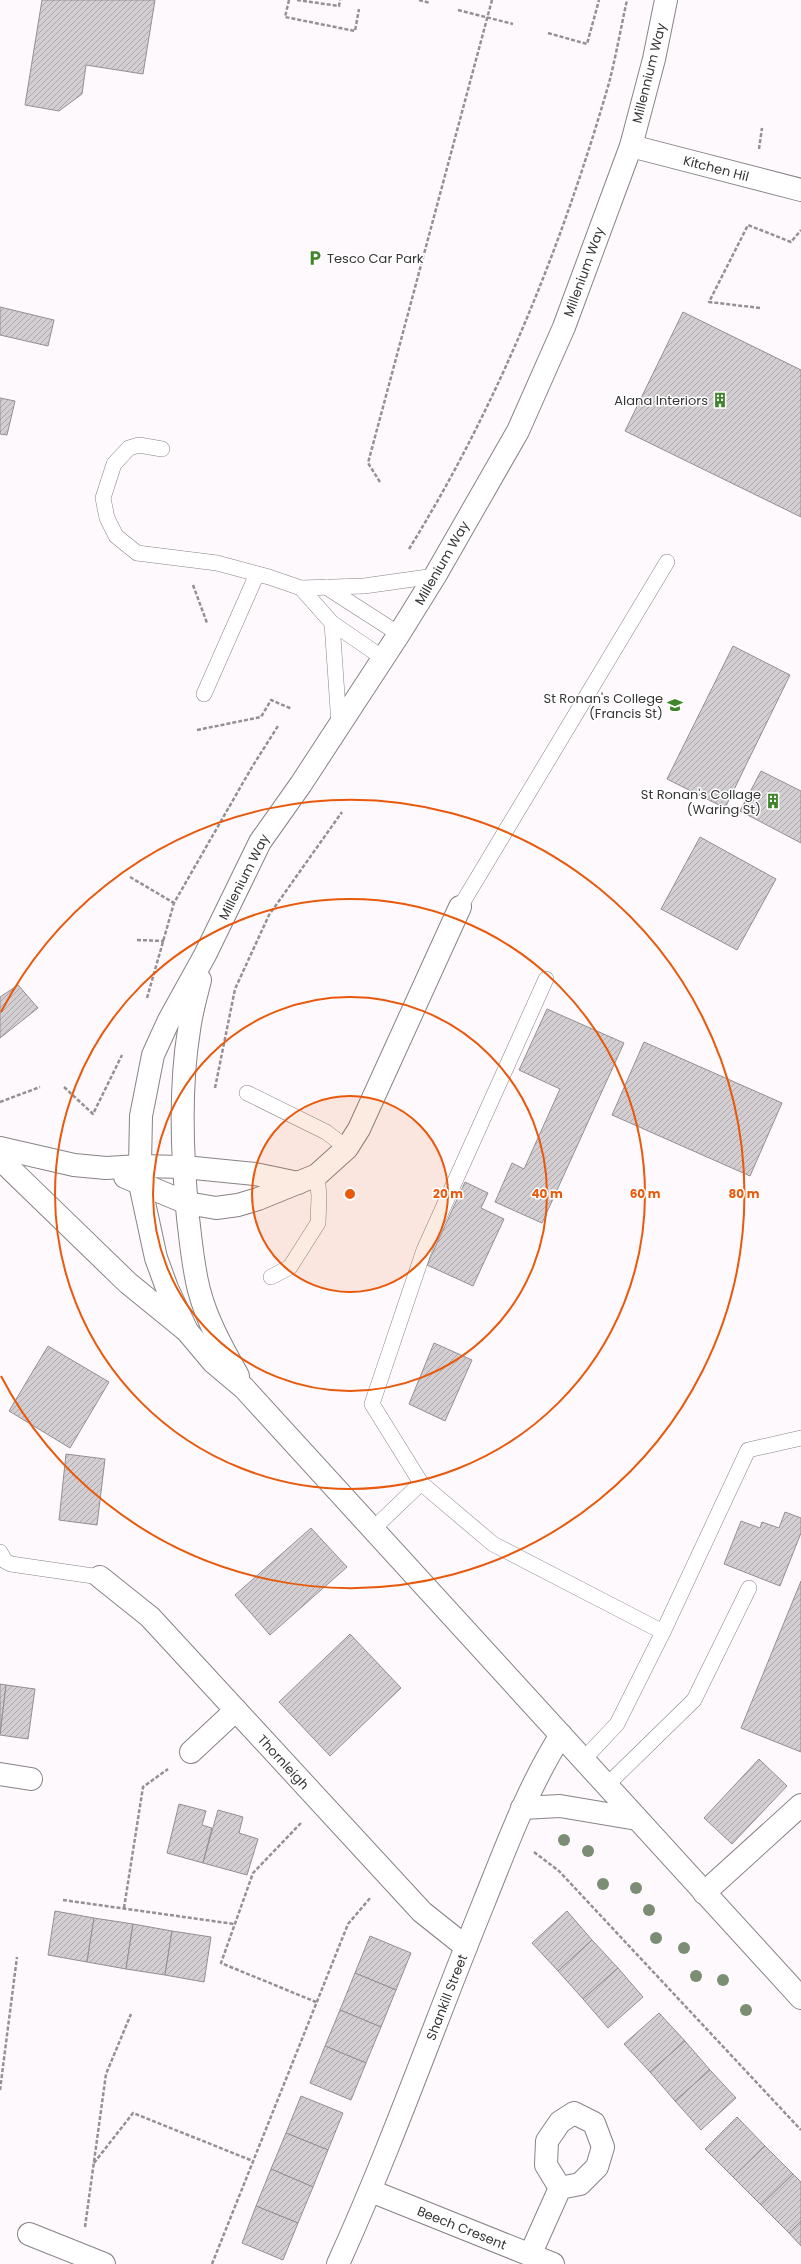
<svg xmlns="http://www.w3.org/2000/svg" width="801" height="2264" viewBox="0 0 801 2264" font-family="Poppins,sans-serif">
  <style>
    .building { fill: url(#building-hatch); stroke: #938f92 }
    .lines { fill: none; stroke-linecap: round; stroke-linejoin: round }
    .service-casing { stroke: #878386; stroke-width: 16 }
    .minor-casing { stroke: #878386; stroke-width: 24 }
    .primary-casing { stroke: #878386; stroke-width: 24 }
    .trunk-casing { stroke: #878386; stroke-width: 24 }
    .path { stroke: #949193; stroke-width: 2.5; stroke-dasharray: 4 2; stroke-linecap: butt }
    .service { stroke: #fff; stroke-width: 15 }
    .minor { stroke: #fff; stroke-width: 22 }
    .primary { stroke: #fff; stroke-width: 22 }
    .trunk { stroke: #fff; stroke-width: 22 }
    .tree { fill: #7b8e73 }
    .ring { fill: none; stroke: #e8590c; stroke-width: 2 }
    .labels { text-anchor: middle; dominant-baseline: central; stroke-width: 3; stroke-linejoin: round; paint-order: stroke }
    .street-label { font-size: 13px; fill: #373536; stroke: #fff }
    .poi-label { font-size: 13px; fill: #373536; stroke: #fff; text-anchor: end }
    .centre { fill: #e8590c; stroke: #fff; stroke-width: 2 }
    .ring-label { font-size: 12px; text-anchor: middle; font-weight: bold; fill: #e8590c; stroke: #fff; stroke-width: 3; stroke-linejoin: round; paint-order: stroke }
  </style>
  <defs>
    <pattern id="building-hatch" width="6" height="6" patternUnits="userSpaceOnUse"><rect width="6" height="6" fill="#d3ced2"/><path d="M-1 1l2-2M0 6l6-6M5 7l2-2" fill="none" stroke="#aca8ab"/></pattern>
  </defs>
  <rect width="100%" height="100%" fill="#fef9fd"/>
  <g class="building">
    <polygon points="42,0 155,0 143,74 86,65 82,94 59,111 25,105"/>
    <polygon points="0,307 54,320 48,346 0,335"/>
    <polygon points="683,312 801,370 801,517 625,431"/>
    <polygon points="0,398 15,401 7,435 0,434"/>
    <polygon points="733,646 790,675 725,808 667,779"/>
    <polygon points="761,771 801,791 801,843 740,811"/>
    <polygon points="700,837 776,879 737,950 661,909"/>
    <polygon points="18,985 38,1008 0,1038 0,997"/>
    <polygon points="547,1009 624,1043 542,1223 495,1202 512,1163 524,1169 560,1089 519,1070"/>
    <polygon points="644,1042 782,1103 750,1176 612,1115"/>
    <polygon points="465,1182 488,1193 481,1208 504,1219 473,1286 427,1265"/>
    <polygon points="434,1343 472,1360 445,1421 409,1404"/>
    <polygon points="48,1346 109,1382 70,1448 9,1411"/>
    <polygon points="66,1454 105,1459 97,1525 59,1520"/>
    <polygon points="785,1512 801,1518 801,1533 780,1586 724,1564 741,1521 760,1528 762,1522 779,1528"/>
    <polygon points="311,1528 347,1567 270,1635 235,1595"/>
    <polygon points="801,1581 801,1752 741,1728"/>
    <polygon points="350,1634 401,1688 330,1756 279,1702"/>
    <polygon points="0,1684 6,1685 0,1735"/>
    <polygon points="6,1685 35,1689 28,1739 0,1735"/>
    <polygon points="759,1759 787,1786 732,1844 704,1818"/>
    <polygon points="179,1804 206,1811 202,1825 212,1828 203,1863 167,1853"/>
    <polygon points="218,1810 243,1817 239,1833 258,1839 247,1875 203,1863"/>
    <polygon points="55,1911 94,1918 87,1962 48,1955"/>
    <polygon points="567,1911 592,1940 558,1971 532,1943"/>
    <polygon points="94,1918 133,1924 126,1969 87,1962"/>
    <polygon points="133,1924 172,1931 165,1975 126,1969"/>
    <polygon points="172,1931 211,1937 204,1982 165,1975"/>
    <polygon points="370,1936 411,1953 396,1990 355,1973"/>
    <polygon points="592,1940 618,1968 583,1999 558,1971"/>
    <polygon points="618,1968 643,1997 608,2028 583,1999"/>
    <polygon points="355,1973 396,1990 381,2027 340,2010"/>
    <polygon points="340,2010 381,2027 366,2063 325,2046"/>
    <polygon points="659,2013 685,2041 650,2072 624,2044"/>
    <polygon points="685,2041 710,2070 675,2101 650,2072"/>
    <polygon points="325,2046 366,2063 351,2100 310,2083"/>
    <polygon points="710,2070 736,2098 701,2130 675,2101"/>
    <polygon points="301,2096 343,2113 328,2150 286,2133"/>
    <polygon points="737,2117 765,2146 733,2177 705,2149"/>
    <polygon points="286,2133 328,2150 313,2187 271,2169"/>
    <polygon points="765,2146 793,2174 761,2205 733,2177"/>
    <polygon points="271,2169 313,2187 298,2223 256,2206"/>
    <polygon points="793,2174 801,2182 801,2221 789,2233 761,2205"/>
    <polygon points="256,2206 298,2223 283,2260 242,2243"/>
    <polygon points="801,2221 801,2246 789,2233"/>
  </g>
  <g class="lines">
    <defs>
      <g id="service">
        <polyline points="162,449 139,445 129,448 114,464 103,498 107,518 116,536 137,553 217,563 269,577 301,588 364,586 435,576"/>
        <polyline points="326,587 399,634"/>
        <polyline points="301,588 332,623 383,658"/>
        <polyline points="332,623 339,724"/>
        <polyline points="204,694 257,574"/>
        <polyline points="460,907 667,562"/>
        <polyline points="247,1093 326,1132 347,1148"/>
        <polyline points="271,1277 290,1267 318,1223 319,1196 317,1175"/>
        <polyline points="421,1483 372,1404 424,1250 546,979"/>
        <polyline points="372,1530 421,1483 493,1544 663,1632"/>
        <polyline points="0,1552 5,1561 11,1564 100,1577"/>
        <polyline points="583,1760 617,1724 663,1632 748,1450 801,1438"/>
        <polyline points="607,1785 694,1700 749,1588"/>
      </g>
      <g id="minor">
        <path id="s1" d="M631,146L801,190"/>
        <polyline points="184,1167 255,1174 298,1183"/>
        <polyline points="187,1203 216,1208 238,1205 258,1199 317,1175 347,1148 359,1129 460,907"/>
        <path id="s2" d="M100,1577L150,1617L422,1912L466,1947"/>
        <polyline points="191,1752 236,1710"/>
        <polyline points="0,1774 31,1779"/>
        <polyline points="704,1893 801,1805"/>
        <path id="s3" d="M371,2191L553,2264"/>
        <polyline points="29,2234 104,2264"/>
        <polyline points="530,2255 560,2188 546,2165 547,2141 560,2122 574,2113 594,2123 603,2147 597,2167 580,2184 560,2188"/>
        <path id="s4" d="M338,2264C392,2145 435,2022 484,1902C507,1845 528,1787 561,1735"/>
      </g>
      <g id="primary">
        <polyline points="0,1148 74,1165 106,1168 140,1166 184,1167"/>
        <polyline points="0,1159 128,1283 187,1331"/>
        <polyline points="125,1177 187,1203"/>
      </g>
      <g id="trunk">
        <polyline points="666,0 654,59 631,146 564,327 518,431 435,576 399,634 301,784 260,842 205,955 169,1020 153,1055 141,1116 140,1166 140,1184 156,1258 167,1288 187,1331 213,1362 244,1388 801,1998"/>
        <path d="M200,980C196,996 191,1013 189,1030C179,1091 182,1157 188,1218C191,1242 193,1267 199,1290C207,1321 223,1349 238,1376"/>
        <polyline points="522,1808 560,1806 637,1819"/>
      </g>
    </defs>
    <use href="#service" class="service-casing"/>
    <use href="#minor" class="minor-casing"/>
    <use href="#primary" class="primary-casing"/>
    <use href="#trunk" class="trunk-casing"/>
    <g class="path">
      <polyline points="289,0 285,17 355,31 359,9"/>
      <polyline points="297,0 339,6 340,0"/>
      <polyline points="419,0 430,3"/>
      <polyline points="458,10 513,24"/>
      <polyline points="548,33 587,44 599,0"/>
      <polyline points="759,149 762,128"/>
      <polyline points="760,308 709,302 748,225 791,242 801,230"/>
      <polyline points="380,482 368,463 492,0"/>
      <path d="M409,549C498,405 562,246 609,83C616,56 621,27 627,0"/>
      <polyline points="193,585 207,623"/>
      <polyline points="197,730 261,717 271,700 292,709"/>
      <polyline points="130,877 174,903"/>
      <polyline points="137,940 164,941"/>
      <polyline points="147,998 174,903 252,767 278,726"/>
      <polyline points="64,1087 93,1114 122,1055"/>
      <polyline points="215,1088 235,989 269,915 342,812"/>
      <polyline points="0,1102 40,1087"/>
      <polyline points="301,1823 253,1873 221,1963 316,2002"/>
      <polyline points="534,1852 559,1871 801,2130"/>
      <polyline points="63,1900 234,1924"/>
      <polyline points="124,1908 143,1787 168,1769"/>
      <polyline points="0,2090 17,1957"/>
      <polyline points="94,2163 133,2113 253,2161"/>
      <polyline points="85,2227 106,2074 131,2014"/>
      <polyline points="212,2264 348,1924 371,1897"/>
    </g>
    <use href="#service" class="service"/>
    <use href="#minor" class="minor"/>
    <use href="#primary" class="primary"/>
    <use href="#trunk" class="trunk"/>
  </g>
  <g class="tree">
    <circle cx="564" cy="1840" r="6"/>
    <circle cx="588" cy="1851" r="6"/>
    <circle cx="603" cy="1884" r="6"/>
    <circle cx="636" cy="1888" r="6"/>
    <circle cx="649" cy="1910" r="6"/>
    <circle cx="656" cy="1938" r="6"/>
    <circle cx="684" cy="1948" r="6"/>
    <circle cx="696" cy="1976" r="6"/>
    <circle cx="723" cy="1980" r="6"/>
    <circle cx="746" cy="2010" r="6"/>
  </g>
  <circle cx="350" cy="1194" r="98" fill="#e8590c" fill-opacity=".12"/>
  <g class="ring">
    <circle cx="350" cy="1194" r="98"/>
    <circle cx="350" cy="1194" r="197"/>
    <circle cx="350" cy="1194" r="295"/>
    <path d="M1 1012A394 394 0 1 1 1 1376"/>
  </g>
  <defs>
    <symbol id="parking-bare" viewBox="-9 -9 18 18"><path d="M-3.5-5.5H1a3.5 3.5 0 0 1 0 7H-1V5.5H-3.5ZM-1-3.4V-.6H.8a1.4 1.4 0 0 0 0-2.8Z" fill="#3f852a" stroke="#fff" stroke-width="2.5" paint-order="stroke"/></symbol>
    <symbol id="building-bare" viewBox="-9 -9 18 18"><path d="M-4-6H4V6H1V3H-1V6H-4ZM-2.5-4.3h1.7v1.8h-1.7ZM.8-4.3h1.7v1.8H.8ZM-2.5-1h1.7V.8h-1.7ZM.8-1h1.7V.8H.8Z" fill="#3f852a" stroke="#fff" stroke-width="2.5" paint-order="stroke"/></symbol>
    <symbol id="school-bare" viewBox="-9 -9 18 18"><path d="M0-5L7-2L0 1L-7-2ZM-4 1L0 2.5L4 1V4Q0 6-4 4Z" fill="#3f852a" stroke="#fff" stroke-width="2.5" paint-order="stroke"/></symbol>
  </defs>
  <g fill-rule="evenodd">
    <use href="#parking-bare" x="304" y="247" width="22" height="22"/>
    <use href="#building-bare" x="709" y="389" width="22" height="22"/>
    <use href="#school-bare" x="664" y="694" width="22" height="22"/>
    <use href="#building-bare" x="762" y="790" width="22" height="22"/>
  </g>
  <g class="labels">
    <g class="street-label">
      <text transform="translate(649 73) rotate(-76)">Millennium Way</text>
      <text stroke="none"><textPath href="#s1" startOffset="88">Kitchen Hil</textPath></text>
      <text transform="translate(584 272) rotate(-70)">Millenium Way</text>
      <text transform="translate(442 563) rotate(-60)">Millenium Way</text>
      <text transform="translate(244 877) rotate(-63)">Millenium Way</text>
      <text stroke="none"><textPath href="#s2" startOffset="261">Thornleigh</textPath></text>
      <text stroke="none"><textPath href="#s4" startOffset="288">Shankill Street</textPath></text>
      <text stroke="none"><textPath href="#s3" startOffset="98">Beech Cresent</textPath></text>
    </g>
    <g class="poi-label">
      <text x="327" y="258" text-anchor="start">Tesco Car Park</text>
      <text x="708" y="400">Alana Interiors</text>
      <text x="663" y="698">St Ronan's College<tspan x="663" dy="15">(Francis St)</tspan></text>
      <text x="761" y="794">St Ronan's Collage<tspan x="761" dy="15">(Waring St)</tspan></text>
    </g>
  </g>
  <circle cx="350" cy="1194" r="6" class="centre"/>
  <g class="ring-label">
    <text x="448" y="1198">20 m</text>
    <text x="547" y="1198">40 m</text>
    <text x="645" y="1198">60 m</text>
    <text x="744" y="1198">80 m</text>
  </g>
</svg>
